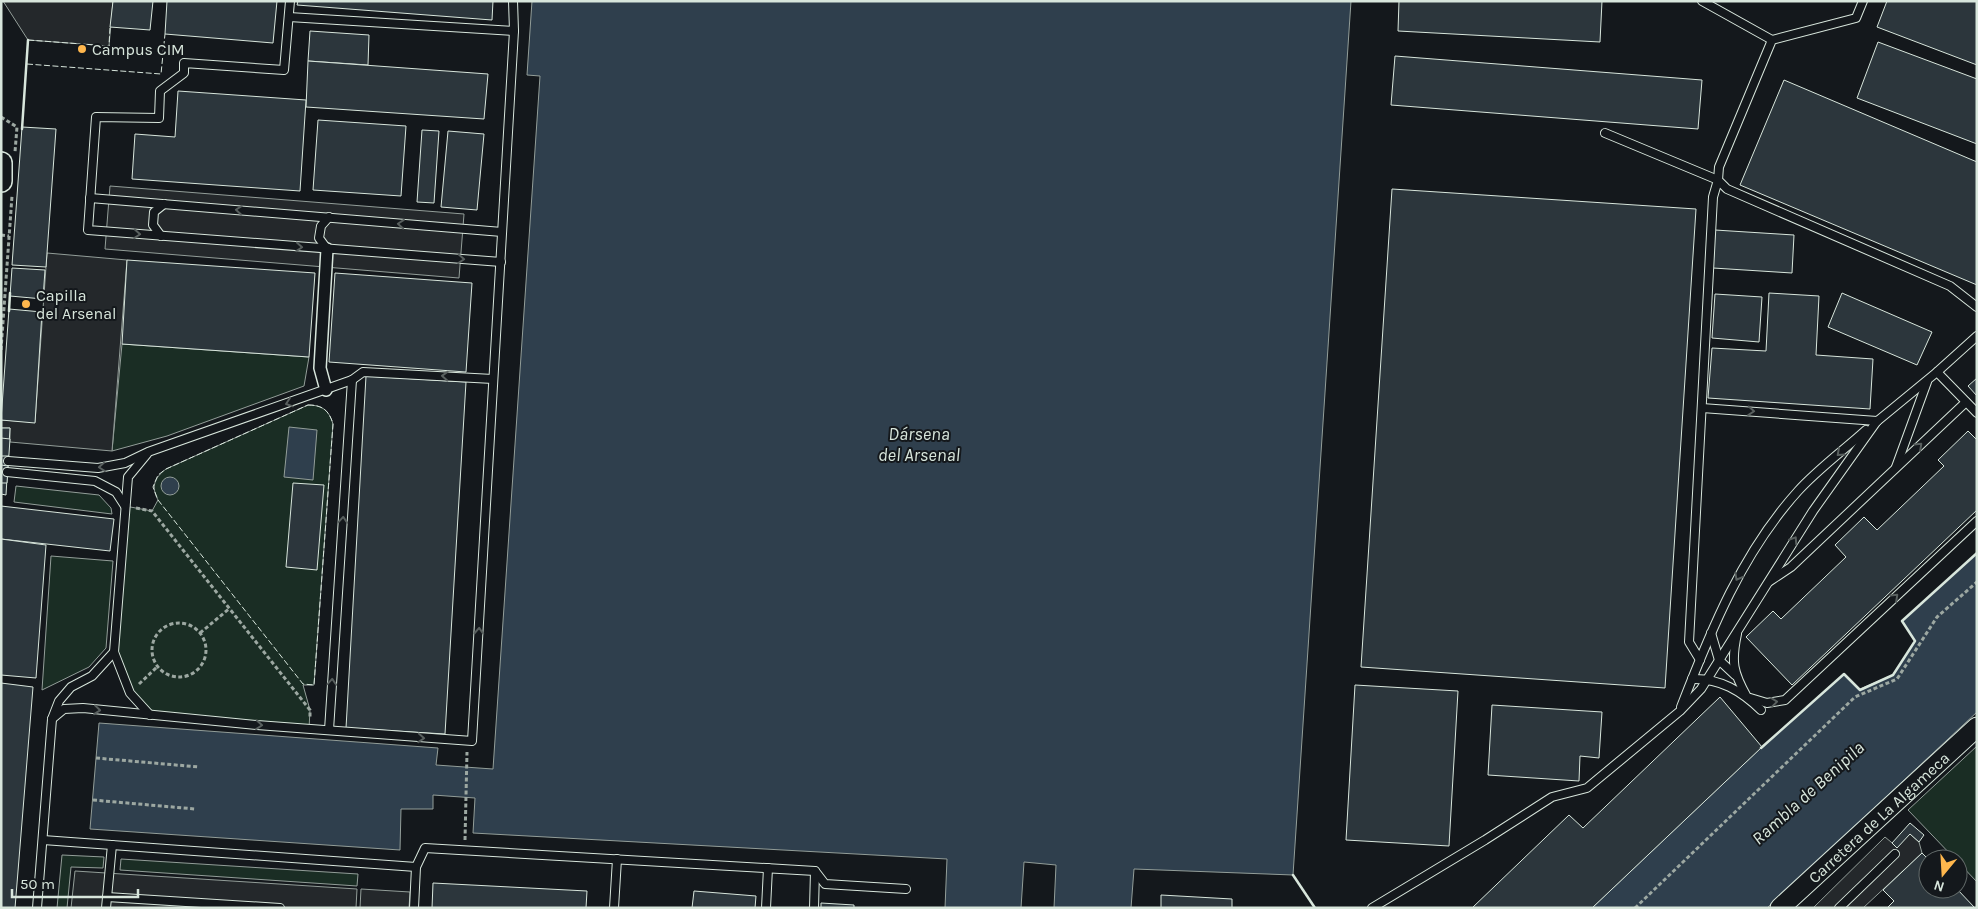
<svg xmlns="http://www.w3.org/2000/svg" width="1978" height="909" viewBox="0 0 1978 909" font-family="Karla,sans-serif">
  <style>
    .green { fill: #1a2d24; stroke: #939e99 }
    .parking { fill: #24282b; stroke: #939e99 }
    .water { fill: #2f3f4d; stroke: #939e99 }
    .building { fill: #2c363c; stroke: #d8e6dc }
    .lines { fill: none; stroke-linecap: round; stroke-linejoin: round }
    .service-casing { stroke: #d8e6dc; stroke-width: 10 }
    .pedestrian-casing { stroke: #d8e6dc; stroke-width: 14 }
    .tertiary-casing { stroke: #d8e6dc; stroke-width: 21 }
    .secondary-casing { stroke: #d8e6dc; stroke-width: 24 }
    .path { stroke: #9da8a2; stroke-width: 3; stroke-dasharray: 4 2.5; stroke-linecap: butt }
    .service { stroke: #14181c; stroke-width: 8 }
    .pedestrian { stroke: #14181c; stroke-width: 11 }
    .tertiary { stroke: #14181c; stroke-width: 19 }
    .secondary { stroke: #14181c; stroke-width: 21 }
    .fence { stroke: #d8e6dc; stroke-width: 1; stroke-dasharray: 6 2.5; stroke-linecap: butt }
    .wall { stroke: #d8e6dc; stroke-width: 2.5 }
    .oneway { stroke: #59605f }
    .poi-dot { fill: #ffb74d; stroke: #14181c; stroke-width: 2 }
    .labels { text-anchor: middle; dominant-baseline: central; stroke-width: 4; stroke-linejoin: round; paint-order: stroke }
    .poi-label { font-size: 16px; fill: #d8e6dc; stroke: #14181c; text-anchor: start }
    .street-label { font-size: 16px; fill: #d8e6dc; stroke: #14181c }
    .water-label { font-size: 18px; font-style: italic; fill: #d8e6dc; stroke: #14181c }
  </style>
  <rect width="100%" height="100%" fill="#14181c"/>
  <g class="green">
    <polygon points="122,344 309,357 304,386 167,436 112,451"/>
    <path d="M308,405C322,405 329,410 333,424L314,685H303L310,710L309,729L150,715L130,693L114,652L125,506L152,511L158,500C151,487 154,478 166,469Z"/>
    <polygon points="16,486 99,495 111,508 112,514 14,502"/>
    <polygon points="51,556 113,561 106,648 89,667 42,690"/>
    <polygon points="1977,746 1977,882 1958,862 1958,859 1955,859 1908,810"/>
    <polygon points="62,855 104,857 103,868 71,867 67,908 57,908"/>
    <polygon points="121,859 358,874 357,886 120,870"/>
  </g>
  <g class="parking">
    <polygon points="3,1 113,1 109,46 28,40"/>
    <polygon points="110,186 464,214 459,278 105,249"/>
    <polygon points="47,253 127,260 112,451 10,442 10,428 1,428 1,420 35,422"/>
    <polygon points="1910,834 1919,842 1922,853 1863,908 1813,908 1885,837 1897,847"/>
    <polygon points="75,871 357,889 356,908 71,908"/>
    <polygon points="361,889 410,892 409,908 360,908"/>
  </g>
  <g class="water">
    <polygon points="532,1 1351,1 1293,875 1134,869 1131,908 1054,908 1056,865 1024,862 1021,908 945,908 947,859 473,833 475,798 433,795 433,809 401,809 400,850 90,829 99,723 438,748 436,765 493,769 540,76 527,75"/>
    <polygon points="289,427 317,430 313,480 284,477"/>
    <circle cx="170" cy="486" r="9"/>
    <polygon points="1977,553 1977,712 1767,908 1592,908 1762,747 1844,674 1860,689 1893,675 1915,641 1902,621"/>
  </g>
  <g class="building">
    <polygon points="113,1 153,1 150,30 110,27"/>
    <polygon points="167,1 277,1 273,43 165,34"/>
    <polygon points="298,1 493,1 492,20 297,5"/>
    <polygon points="1399,1 1602,1 1600,42 1398,31"/>
    <polygon points="1887,1 1977,1 1977,65 1877,27"/>
    <polygon points="310,31 369,35 368,65 308,61"/>
    <polygon points="1878,42 1977,79 1977,144 1857,98"/>
    <polygon points="1395,56 1702,80 1698,129 1391,105"/>
    <polygon points="308,61 488,74 484,119 306,107"/>
    <polygon points="1784,80 1977,162 1977,285 1740,185"/>
    <polygon points="178,91 306,100 300,191 132,179 135,134 175,137"/>
    <polygon points="318,120 406,126 401,196 313,190"/>
    <polygon points="22,127 56,129 46,267 12,265"/>
    <polygon points="422,130 439,131 434,203 417,202"/>
    <polygon points="448,131 484,134 477,210 441,207"/>
    <polygon points="1392,189 1696,209 1665,688 1361,667"/>
    <polygon points="1715,230 1794,235 1792,273 1713,268"/>
    <polygon points="127,260 315,273 309,357 122,344"/>
    <polygon points="12,268 45,270 43,299 10,296"/>
    <polygon points="335,273 472,283 466,372 329,362"/>
    <polygon points="1769,293 1819,296 1816,355 1873,359 1870,409 1708,398 1712,348 1766,351"/>
    <polygon points="1842,293 1932,332 1917,365 1828,327"/>
    <polygon points="1715,294 1762,297 1759,342 1712,338"/>
    <polygon points="9,309 42,312 35,423 1,420"/>
    <polygon points="366,376 466,382 445,734 346,728"/>
    <polygon points="1977,378 1977,396 1968,386"/>
    <polygon points="1,428 10,428 6,495 1,494"/>
    <polygon points="1968,431 1977,440 1977,510 1792,685 1746,637 1773,611 1781,619 1846,557 1835,545 1864,517 1877,530 1944,466 1938,460"/>
    <polygon points="1,438 10,439 7,483 1,483"/>
    <polygon points="1,456 9,456 8,466 1,465"/>
    <polygon points="293,483 324,485 317,570 286,567"/>
    <polygon points="1,506 114,519 110,551 1,539"/>
    <polygon points="1,539 46,545 36,678 1,675"/>
    <polygon points="1,683 33,687 15,908 1,908"/>
    <polygon points="1355,685 1458,691 1449,846 1346,840"/>
    <polygon points="1720,697 1762,747 1592,908 1472,908 1569,815 1583,828"/>
    <polygon points="1492,705 1602,712 1599,758 1580,756 1579,781 1488,775"/>
    <polygon points="1910,823 1924,835 1919,842 1910,834 1897,848 1892,843"/>
    <polygon points="1922,853 1928,859 1928,889 1957,889 1975,908 1887,908 1894,901 1883,890"/>
    <polygon points="433,883 587,891 586,908 432,908"/>
    <polygon points="694,891 756,896 755,908 692,908"/>
    <polygon points="1161,895 1232,899 1232,908 1161,908"/>
    <polygon points="821,903 854,905 854,908 821,908"/>
  </g>
  <g class="lines">
    <defs>
      <g id="service">
        <polyline points="290,1 284,70 184,63 184,73 160,91 159,118 96,117 88,230 501,262"/>
        <polyline points="1702,1 1772,40"/>
        <polyline points="1863,1 1856,18 1772,40 1719,167 1718,180 1727,189 1950,286 1977,307"/>
        <polyline points="289,17 514,31"/>
        <polyline points="1605,133 1718,180 1713,197 1689,642 1700,660"/>
        <polyline points="90,198 502,232"/>
        <polyline points="161,236 153,225 154,212 164,204"/>
        <polyline points="327,249 319,238 321,226 329,217"/>
        <polyline points="1937,372 1977,413"/>
        <polyline points="1702,408 1877,421"/>
        <polyline points="1875,423 1937,372 1977,336"/>
        <polyline points="147,454 128,477 114,652 130,693 150,715"/>
        <polyline points="8,461 98,468 125,463 148,452 352,380 363,372 493,379"/>
        <polyline points="1896,467 1927,382"/>
        <polyline points="7,472 95,481 116,492 125,506"/>
        <polyline points="1770,581 1791,567 1966,402"/>
        <polyline points="1711,633 1719,660 1735,675"/>
        <path d="M1737,634C1731,662 1733,672 1747,697L1767,703L1785,700L1977,521"/>
        <path d="M1692,679C1720,678 1741,691 1761,710"/>
        <path d="M1681,707C1711,630 1742,553 1798,491C1818,469 1844,450 1866,430"/>
        <polyline points="52,719 64,709 83,708 257,725 472,741 514,31 513,1"/>
        <polyline points="329,730 352,380"/>
        <polyline points="43,840 416,867"/>
        <polyline points="107,897 280,908"/>
        <polyline points="37,908 52,719 59,701 71,687 92,676 114,652"/>
        <polyline points="106,908 112,845"/>
        <polyline points="414,908 416,867 425,848 815,871 825,884 906,889"/>
        <polyline points="614,908 617,859"/>
        <polyline points="766,908 768,868"/>
        <polyline points="814,908 815,871"/>
        <polyline points="1372,908 1485,840 1552,797 1587,788 1680,711 1701,689 1813,511 1877,421"/>
        <polyline points="1839,908 1895,854"/>
      </g>
      <polyline id="pedestrian" points="326,390 320,368 327,249"/>
      <g id="tertiary">
        <path id="s1" d="M1780,908L1977,727"/>
      </g>
      <polyline id="secondary" points="1,163 1,181"/>
    </defs>
    <use href="#service" class="service-casing"/>
    <use href="#pedestrian" class="pedestrian-casing"/>
    <use href="#tertiary" class="tertiary-casing"/>
    <use href="#secondary" class="secondary-casing"/>
    <g class="path">
      <polyline points="1,117 17,127 15,152"/>
      <polyline points="1,235 9,236"/>
      <polyline points="1,350 12,196"/>
      <polyline points="136,508 152,511 310,710 310,718"/>
      <circle cx="179" cy="650" r="27"/>
      <polyline points="200,633 230,608"/>
      <polyline points="139,684 157,667"/>
      <polyline points="96,758 199,767"/>
      <polyline points="93,800 195,809"/>
      <polyline points="465,840 467,752"/>
      <polyline points="1635,908 1855,697 1897,679 1937,617 1977,582"/>
    </g>
    <use href="#service" class="service"/>
    <use href="#pedestrian" class="pedestrian"/>
    <use href="#tertiary" class="tertiary"/>
    <use href="#secondary" class="secondary"/>
    <g class="fence">
      <polyline points="28,40 109,46 110,27"/>
      <polyline points="27,64 161,74 165,34"/>
      <path d="M308,405C322,405 329,410 333,424L314,685L303,684L158,500L153,487L158,475L166,469Z"/>
    </g>
    <g class="wall">
      <polyline points="22,129 28,40"/>
      <polyline points="9,311 10,293"/>
      <polyline points="1761,748 1844,674 1860,690 1893,675 1915,641 1902,621 1977,553"/>
      <polyline points="1293,875 1315,908"/>
    </g>
  </g>
  <defs><path id="oneway-chevron" d="M-2-3.5L2.5 0L-2 3.5" fill="none" stroke-width="1.6" stroke-linecap="round" stroke-linejoin="round" transform="scale(1.25)"/></defs>
  <g class="oneway">
    <use href="#oneway-chevron" transform="translate(239 210) rotate(-175)"/>
    <use href="#oneway-chevron" transform="translate(401 224) rotate(-175)"/>
    <use href="#oneway-chevron" transform="translate(137 234) rotate(4)"/>
    <use href="#oneway-chevron" transform="translate(299 247) rotate(4)"/>
    <use href="#oneway-chevron" transform="translate(461 259) rotate(4)"/>
    <use href="#oneway-chevron" transform="translate(445 376) rotate(-177)"/>
    <use href="#oneway-chevron" transform="translate(289 403) rotate(161)"/>
    <use href="#oneway-chevron" transform="translate(1751 411) rotate(4)"/>
    <use href="#oneway-chevron" transform="translate(1919 446) rotate(-43)"/>
    <use href="#oneway-chevron" transform="translate(1840 453) rotate(138)"/>
    <use href="#oneway-chevron" transform="translate(102 467) rotate(175)"/>
    <use href="#oneway-chevron" transform="translate(343 520) rotate(-86)"/>
    <use href="#oneway-chevron" transform="translate(1794 540) rotate(-57)"/>
    <use href="#oneway-chevron" transform="translate(1738 577) rotate(119)"/>
    <use href="#oneway-chevron" transform="translate(1895 597) rotate(-43)"/>
    <use href="#oneway-chevron" transform="translate(479 631) rotate(-87)"/>
    <use href="#oneway-chevron" transform="translate(332 682) rotate(-86)"/>
    <use href="#oneway-chevron" transform="translate(1774 702) rotate(-7)"/>
    <use href="#oneway-chevron" transform="translate(97 710) rotate(6)"/>
    <use href="#oneway-chevron" transform="translate(259 725) rotate(5)"/>
    <use href="#oneway-chevron" transform="translate(421 738) rotate(4)"/>
  </g>
  <g class="poi-dot">
    <circle cx="82" cy="49" r="5"/>
    <circle cx="26" cy="304" r="5"/>
  </g>
  <g class="labels">
    <g class="poi-label">
      <text x="92" y="49">Campus CIM</text>
      <text x="36" y="295">Capilla<tspan x="36" dy="18">del Arsenal</tspan></text>
    </g>
    <g class="street-label">
      <text stroke="none"><textPath href="#s1" startOffset="134">Carretera de La Algameca</textPath></text>
    </g>
    <g class="water-label">
      <text x="919" y="434">Dársena<tspan x="919" dy="21">del Arsenal</tspan></text>
      <text transform="translate(1808 793) rotate(-42)">Rambla de Benipila</text>
    </g>
  </g>
  <rect width="1978" height="909" fill="none" stroke="#d8e6dc" stroke-width="5"/>
  <g transform="translate(1943 874) rotate(198)"><circle r="24" fill="#14181c" stroke="#626a69"/>
  <path d="M0-4L9 19L0 12L-9 19Z" fill="#ffb74d"/>
  <text y="-8" font-size="14" font-weight="bold" text-anchor="middle" fill="#d8e6dc">N</text>
  </g>
  <path d="M12 889v8h126v-8" fill="none" stroke="#d8e6dc" stroke-width="2.5"/>
  <text x="20" y="889" font-size="15" fill="#d8e6dc" stroke="#14181c" stroke-width="4" paint-order="stroke">50 m</text>
</svg>
